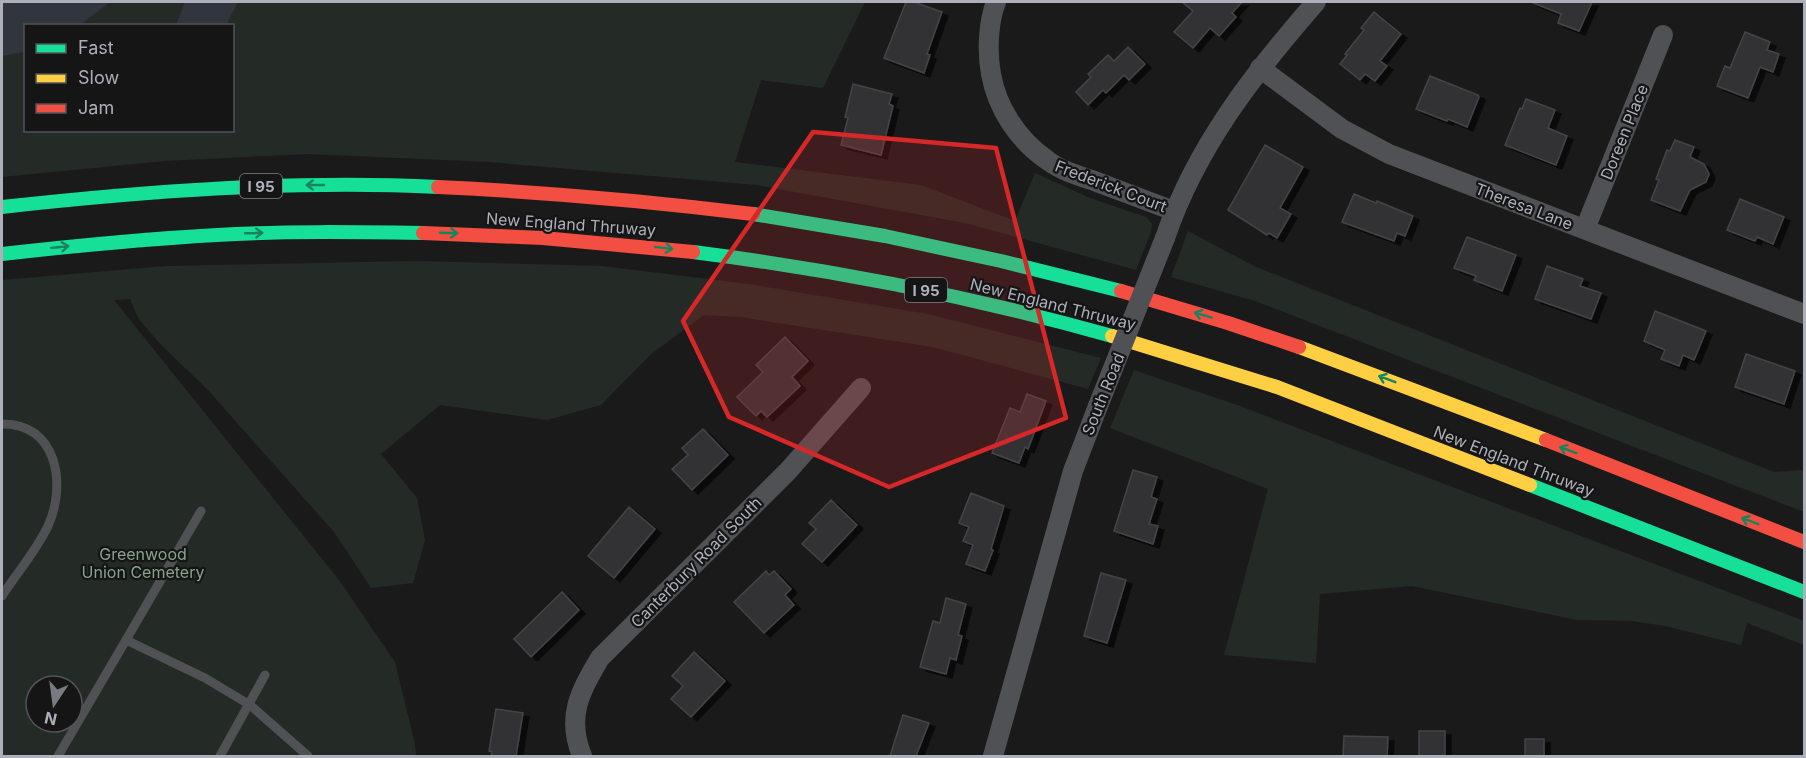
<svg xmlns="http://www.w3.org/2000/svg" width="1806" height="758" viewBox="0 0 1806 758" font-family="Inter,sans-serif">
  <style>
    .green { fill: #242b26; fill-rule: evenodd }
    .water { fill: #31353d }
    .building { fill: #333335; stroke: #434447; stroke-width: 1.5; filter: url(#shadow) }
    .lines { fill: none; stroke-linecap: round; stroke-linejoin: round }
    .lane { stroke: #505154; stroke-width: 9 }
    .street { stroke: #505154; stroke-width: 20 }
    .fast { stroke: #16e098; stroke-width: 14 }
    .slow { stroke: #ffcf43; stroke-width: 14 }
    .jam { stroke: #f24e42; stroke-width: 14 }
    .street-bridge { stroke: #505154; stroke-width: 20 }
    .oneway { stroke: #16855e }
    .marked { fill: #d62828; fill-opacity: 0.2; stroke: #d62828; stroke-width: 4.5; stroke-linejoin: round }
    .labels { text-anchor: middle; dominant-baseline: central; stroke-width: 4.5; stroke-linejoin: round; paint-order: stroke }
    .shield { fill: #151516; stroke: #7f8189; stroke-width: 1.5 }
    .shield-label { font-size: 15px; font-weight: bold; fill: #adafba }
    .street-label { font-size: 16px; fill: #adafba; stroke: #151516 }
    .park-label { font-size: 16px; fill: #87a38c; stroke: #151516 }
  </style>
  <defs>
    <filter id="shadow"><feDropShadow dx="6" dy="4" stdDeviation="0" flood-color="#0009"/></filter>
  </defs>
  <rect width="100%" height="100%" fill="#1a1a1b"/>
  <g class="green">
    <path d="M2,2H865L823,88L761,80L735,162L921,185L1015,221L1035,173L1090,198L1146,217L1152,224L1151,232L1136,270L965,223L757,185L489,162L307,154L165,161L2,177ZM26,26H232V130H26Z"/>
    <polygon points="1188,231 1254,266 1774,472 1804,470 1804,512 1255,301 1171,277"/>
    <path d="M416,261L602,266L749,284L928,314L1101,358L1088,389L933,347L740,317L704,315L650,355L601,405L547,420L440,405L381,454L417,498L425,540L413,583L371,588L334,532L207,389L161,345L138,318L130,299L114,300L339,580L395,662L415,744L416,756H2V280L166,266ZM36,686H72V722H36Z"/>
    <polygon points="1134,370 1240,406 1804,621 1804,645 1747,623 1741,645 1665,626 1632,621 1577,620 1412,586 1320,594 1316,663 1224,655 1268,489 1110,428"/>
  </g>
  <g class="water">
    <polygon points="2,2 110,2 80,25 26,26 25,52 2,56"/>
    <polygon points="185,2 238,2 226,25 176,25"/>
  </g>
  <g class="building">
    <polygon points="906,2 914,2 942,12 927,54 930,55 924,73 884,58"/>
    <polygon points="1182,2 1242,2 1232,13 1236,17 1219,36 1210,28 1193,48 1174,32 1193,11"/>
    <polygon points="1531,2 1592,2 1579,31 1558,23 1561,14"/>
    <polygon points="1374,12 1401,34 1380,61 1387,66 1375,81 1365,74 1360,80 1340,64 1347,55 1345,54 1364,30 1361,28"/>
    <polygon points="1745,32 1770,42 1767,50 1779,54 1773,72 1760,67 1748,98 1717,86 1725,66 1730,68"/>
    <polygon points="1128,47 1145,64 1129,80 1124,75 1106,93 1103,90 1088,105 1076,92 1091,77 1088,74 1108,55 1114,61"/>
    <polygon points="1430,76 1478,95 1479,97 1467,127 1448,119 1447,121 1416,109"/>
    <polygon points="853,84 892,94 889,104 893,106 881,155 841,145 848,118 845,117"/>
    <polygon points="1526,99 1555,110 1548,128 1567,136 1556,165 1505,145 1520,108 1522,109"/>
    <polygon points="1675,140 1694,147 1690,157 1704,164 1709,174 1706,182 1690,190 1680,211 1651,200 1659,180 1656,179 1667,150 1670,151"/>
    <polygon points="1265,145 1303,167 1280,208 1291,214 1277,238 1269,233 1267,235 1228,210"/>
    <polygon points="1354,194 1376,203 1377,201 1413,216 1405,236 1397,233 1394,241 1342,222"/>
    <polygon points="1740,199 1784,217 1773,244 1757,237 1755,241 1727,230"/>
    <polygon points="1467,237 1516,255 1502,291 1474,280 1476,276 1454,268"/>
    <polygon points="1547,266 1583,279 1580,286 1601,293 1591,319 1535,299"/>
    <polygon points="1655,311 1706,331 1694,360 1683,355 1679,366 1661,359 1665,350 1644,341"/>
    <polygon points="785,337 808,361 792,377 800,386 767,417 761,411 756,416 737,397 763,372 756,365"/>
    <polygon points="1746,354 1795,371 1784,404 1735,387"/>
    <polygon points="1027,394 1046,401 1028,449 1025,447 1019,463 992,453 1010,408 1020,412"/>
    <polygon points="703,429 728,455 692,490 672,469 688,455 682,448"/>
    <polygon points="1133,470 1157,477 1151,497 1157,499 1149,524 1158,526 1153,544 1114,531"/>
    <polygon points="971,493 1004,506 991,549 993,550 985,571 966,564 973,545 963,541 969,527 959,523"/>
    <polygon points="831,500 857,525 822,562 802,544 816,529 809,523"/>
    <polygon points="629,507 655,529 614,578 588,556"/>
    <polygon points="766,571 769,575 774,571 791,589 785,595 794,605 764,633 734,602"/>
    <polygon points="1101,573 1126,580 1107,643 1084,636"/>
    <polygon points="562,592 579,610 531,657 514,639"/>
    <polygon points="946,598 966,604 958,635 962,636 956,660 950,658 946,674 920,667 933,621 940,623"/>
    <polygon points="694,652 725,681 691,717 671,699 683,686 672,676"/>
    <polygon points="496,709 523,713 516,756 491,756 492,752 489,751"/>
    <polygon points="903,715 929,723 916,756 890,756"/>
    <rect x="1419" y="731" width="26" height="25"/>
    <polygon points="1344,736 1388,737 1387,756 1343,756"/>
    <rect x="1525" y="739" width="19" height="17"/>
  </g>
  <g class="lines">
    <g class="lane">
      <path d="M2,424C57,423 67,484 48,526C36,551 17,573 2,596"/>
      <polyline points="126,640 201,511"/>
      <polyline points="58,756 126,640 205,678 250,705 308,756"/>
      <polyline points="220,756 265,675"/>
    </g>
    <g class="street">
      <path d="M996,2C988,23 987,52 991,74C997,108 1018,140 1047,160C1061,171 1080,176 1097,182C1123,192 1148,201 1174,211"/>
      <polyline points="1260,68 1342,129 1389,154 1804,314"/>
      <polyline points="1585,229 1663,35"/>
      <path d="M1165,238C1196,147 1254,73 1316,2"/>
      <path d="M582,756C566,716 580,692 600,658L788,471L861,388"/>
      <polyline points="993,756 1073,471 1098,406"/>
    </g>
    <g class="fast">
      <path d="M2,207C147,191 293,180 438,187"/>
      <polyline points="753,214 885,236 1001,261 1121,291"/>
      <path d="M693,252C835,270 974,297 1112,336"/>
      <path d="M2,254C73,246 145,239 217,235C285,231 354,232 423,233"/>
      <polyline points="1530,485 1804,592"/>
    </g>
    <g class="slow">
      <polyline points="1112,336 1277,387 1530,485"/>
      <polyline points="1299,347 1546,440"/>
    </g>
    <g class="jam">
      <path d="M438,187C544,192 648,201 753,214"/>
      <polyline points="423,233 543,238 693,252"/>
      <polyline points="1121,291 1228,323 1299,347"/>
      <polyline points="1546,440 1804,542"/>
    </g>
    <polyline class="street-bridge" points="1098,406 1165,238"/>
  </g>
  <defs><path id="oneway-shaft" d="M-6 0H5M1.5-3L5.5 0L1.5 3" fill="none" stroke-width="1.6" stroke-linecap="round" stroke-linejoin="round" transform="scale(1.5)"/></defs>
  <g class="oneway">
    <use href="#oneway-shaft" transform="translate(315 185) rotate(180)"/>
    <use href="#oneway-shaft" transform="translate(254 233) rotate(-2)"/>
    <use href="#oneway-shaft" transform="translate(449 233) rotate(2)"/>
    <use href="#oneway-shaft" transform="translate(60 247) rotate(-6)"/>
    <use href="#oneway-shaft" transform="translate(664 248) rotate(7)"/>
    <use href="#oneway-shaft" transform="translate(1203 315) rotate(-163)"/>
    <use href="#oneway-shaft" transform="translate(1387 379) rotate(-159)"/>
    <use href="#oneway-shaft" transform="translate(1568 450) rotate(-159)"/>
    <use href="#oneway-shaft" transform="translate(1750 521) rotate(-159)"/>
  </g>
  <path class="marked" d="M813,132L996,148L1066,418L889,487L729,417L683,321Z"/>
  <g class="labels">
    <g class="shield">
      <rect x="240" y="174" width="42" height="24" rx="4.5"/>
      <rect x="905" y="278" width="42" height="24" rx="4.5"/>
    </g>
    <g class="shield-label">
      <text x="261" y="186">I 95</text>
      <text x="926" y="290">I 95</text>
    </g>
    <g class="street-label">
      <text transform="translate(1624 132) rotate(-68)">Doreen Place</text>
      <text transform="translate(1111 186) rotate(21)">Frederick Court</text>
      <text transform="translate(1524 206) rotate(21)">Theresa Lane</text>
      <text transform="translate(571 224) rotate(4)">New England Thruway</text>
      <text transform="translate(1053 304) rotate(14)">New England Thruway</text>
      <text transform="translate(1103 394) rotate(-68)">South Road</text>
      <text transform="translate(1514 461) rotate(21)">New England Thruway</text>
      <text transform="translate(696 562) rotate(-45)">Canterbury Road South</text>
    </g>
    <g class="park-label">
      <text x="143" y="554">Greenwood<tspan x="143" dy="18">Union Cemetery</tspan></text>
    </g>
  </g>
  <rect width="1806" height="758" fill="none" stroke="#adafba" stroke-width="6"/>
  <rect x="24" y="24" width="210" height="108" fill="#151516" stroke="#525358" stroke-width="1.5"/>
  <rect x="36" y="44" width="30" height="9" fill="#16e098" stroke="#525358" stroke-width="1.5"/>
  <text x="78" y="54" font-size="18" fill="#adafba">Fast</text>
  <rect x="36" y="74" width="30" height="9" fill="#ffcf43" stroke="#525358" stroke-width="1.5"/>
  <text x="78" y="84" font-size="18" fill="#adafba">Slow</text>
  <rect x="36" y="104" width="30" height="9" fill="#f24e42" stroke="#525358" stroke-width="1.5"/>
  <text x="78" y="114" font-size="18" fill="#adafba">Jam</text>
  <g transform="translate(54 704) rotate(193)"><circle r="28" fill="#151516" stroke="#525358" stroke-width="1.5"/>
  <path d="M0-4.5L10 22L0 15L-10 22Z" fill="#7a7b82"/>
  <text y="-9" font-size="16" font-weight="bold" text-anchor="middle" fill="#adafba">N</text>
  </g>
</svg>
